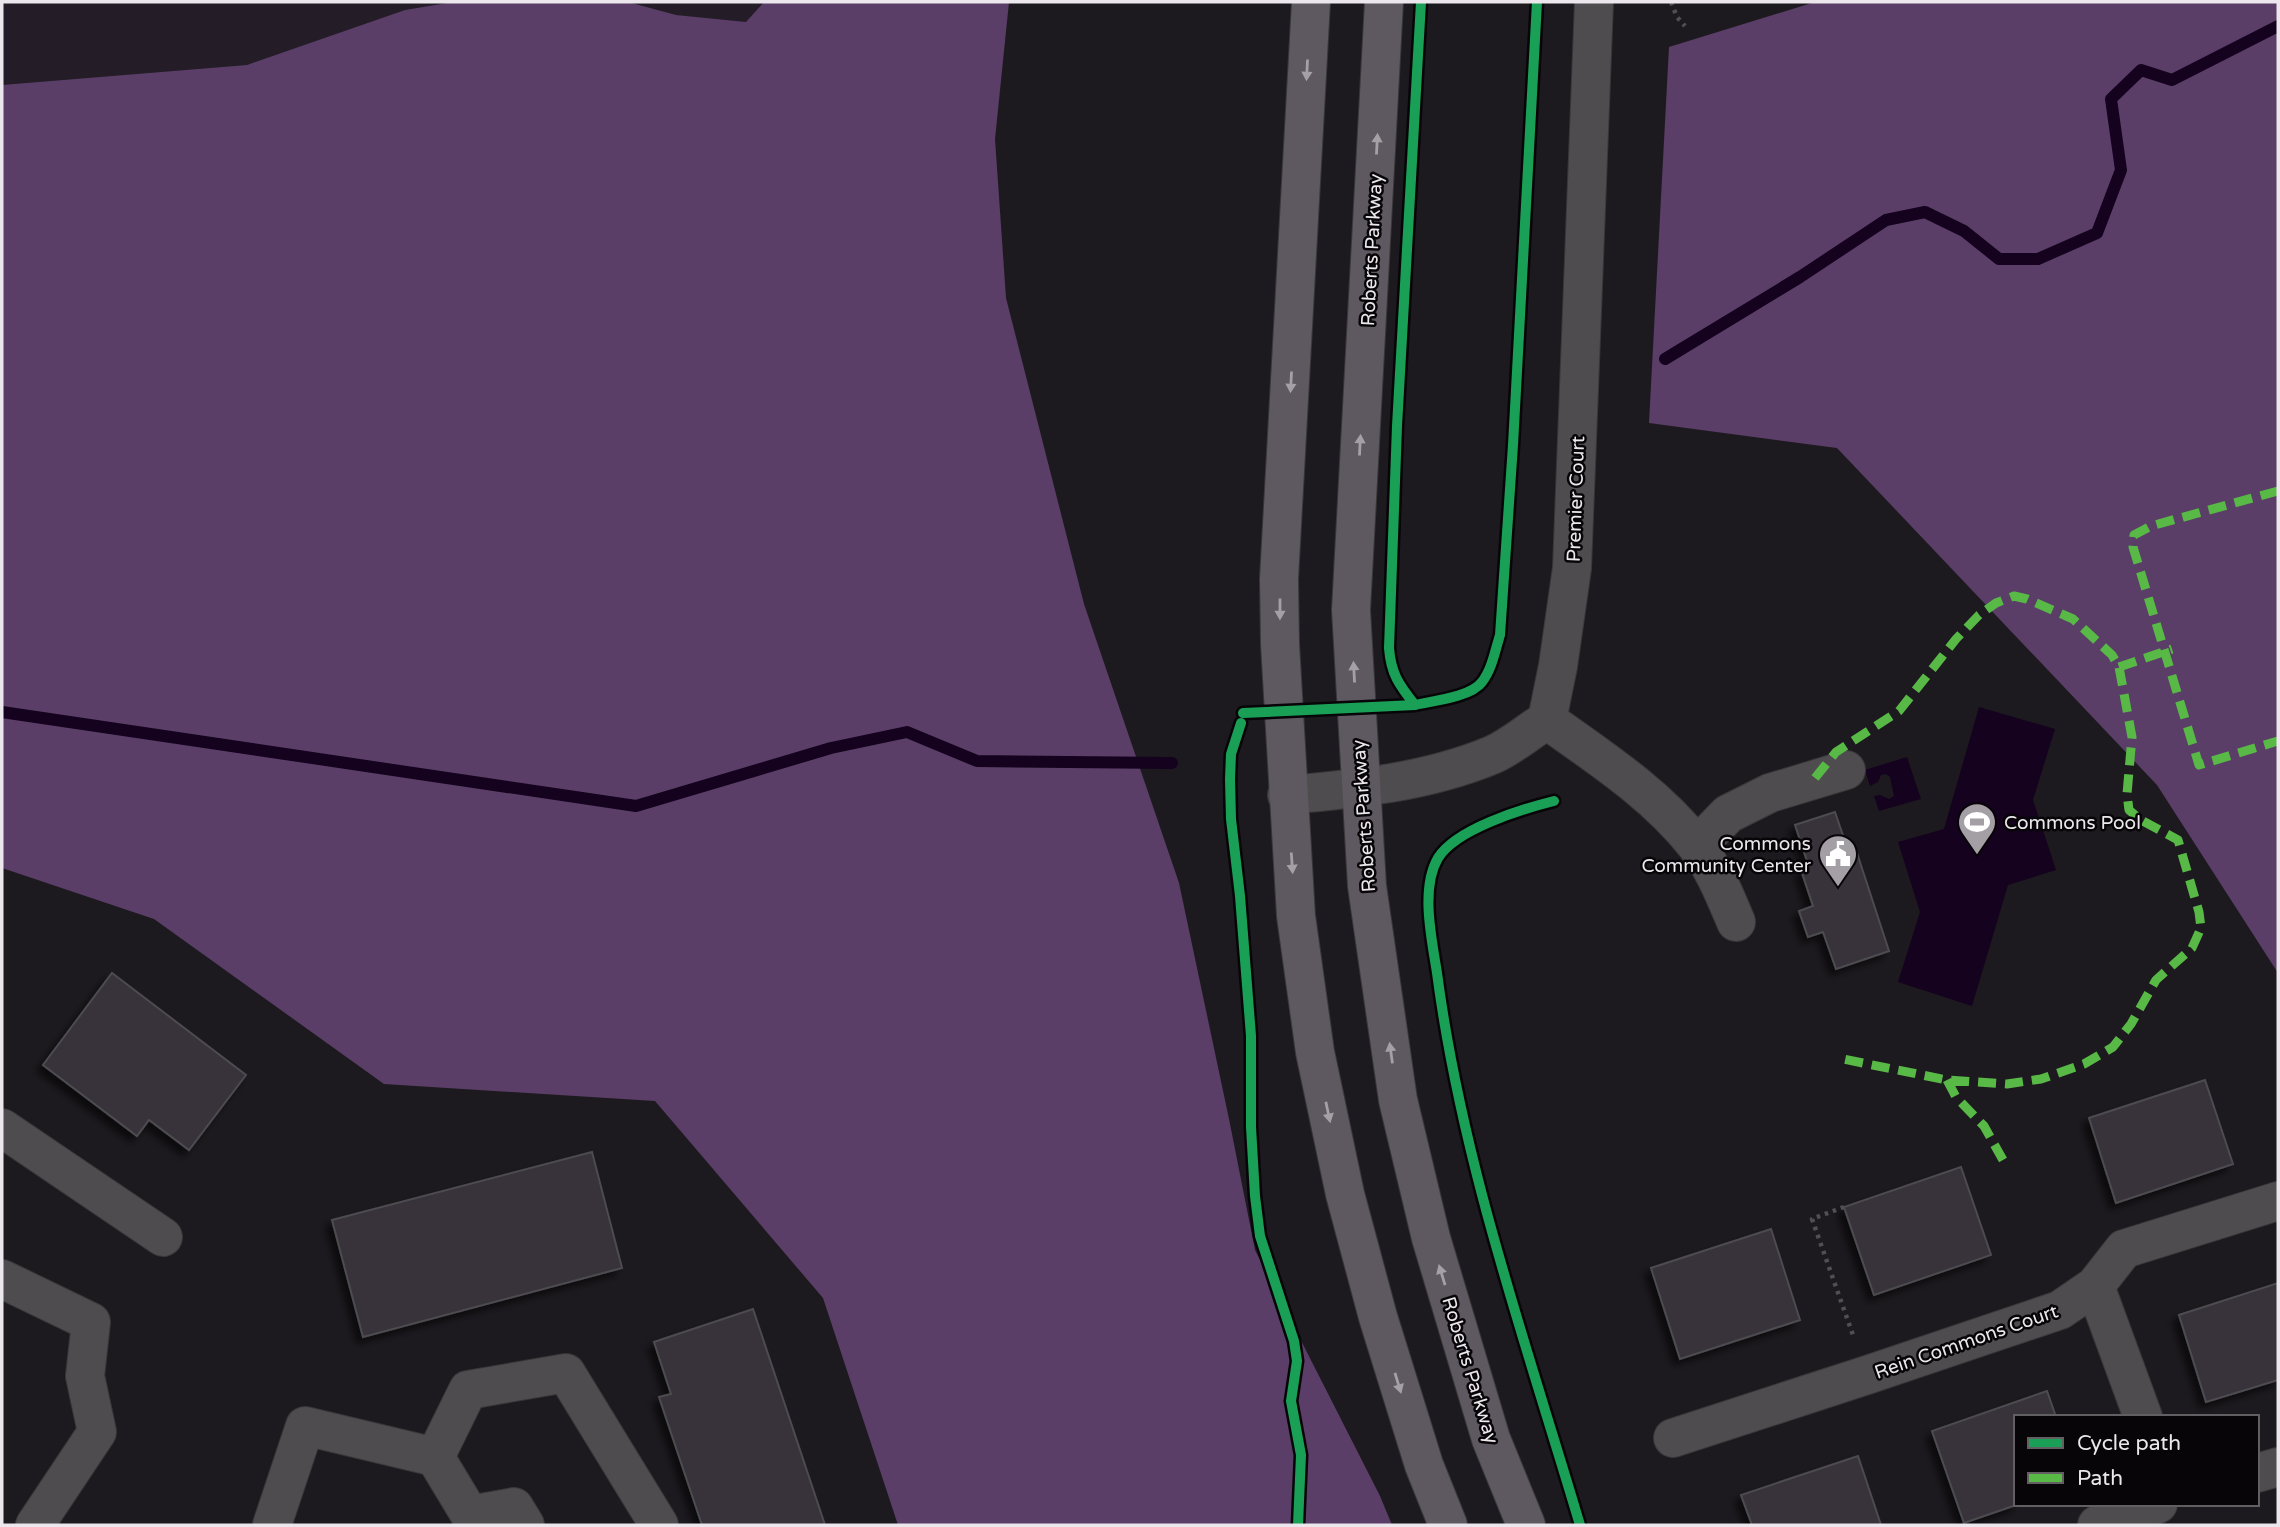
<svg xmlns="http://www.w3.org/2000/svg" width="2280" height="1527" font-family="'Varela Round',sans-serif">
<defs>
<filter id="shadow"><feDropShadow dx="-6" dy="6" stdDeviation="3.5" flood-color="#0009"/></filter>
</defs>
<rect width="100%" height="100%" fill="#1d1a1f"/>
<path fill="#241d28" d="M2 2H453L405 10 247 65 2 85Z
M629 2H764L747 22 676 15Z"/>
<path fill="#5a3e67" d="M453 2H628L676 15 746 22 764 2H1009L995 139 1006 298 1084 604 1179 883 1229 1119 1255 1250 1380 1496 1392 1525H898L823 1298 655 1101 384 1084 154 919 2 868V85L247 65 405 10Z
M1815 2H2278V973L2157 785 1837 448 1649 423 1669 47Z"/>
<path fill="#14021e" d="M1979 707 2055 729 2033 800 2056 870 2008 885 1972 1006 1898 982 1920 912 1898 842 1944 829Z
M1907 757 1921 799 1879 811 1874 796 1880 795 1889 799 1894 796 1890 777 1886 774 1881 775 1878 782 1870 786 1865 770Z"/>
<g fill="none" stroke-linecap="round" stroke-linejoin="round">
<path stroke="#14021e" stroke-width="12" d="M1665 359 1800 277 1886 220 1925 212 1964 231 1999 259H2038L2097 233 2121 170 2111 99 2141 70 2172 80 2278 26
M2 712 636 806 831 748 907 732 977 761 1172 763"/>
</g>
<path fill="#37313b" stroke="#4d4c4f" stroke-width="2" filter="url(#shadow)" d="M1835 812 1850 856 1857 853 1889 951 1836 969 1823 932 1808 937 1799 911 1813 906 1801 870 1809 867 1795 825Z
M112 973 246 1075 189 1150 149 1120 137 1136 43 1065Z
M2205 1080 2233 1164 2116 1203 2089 1118Z
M592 1152 622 1268 363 1337 332 1220Z
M1961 1167 1991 1255 1874 1295 1844 1207Z
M1771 1229 1800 1320 1680 1359 1651 1268Z
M2278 1283V1380L2206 1402 2179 1315Z
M753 1309 825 1525H702L659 1397 671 1394 654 1342Z
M2047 1391 2056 1417H2016V1504H2019L1964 1523 1932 1431Z
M1858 1456 1881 1525H1752L1741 1495Z"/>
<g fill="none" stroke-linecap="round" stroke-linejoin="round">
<defs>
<path id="minor" d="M1547 720C1599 757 1656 794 1696 845 1714 868 1725 896 1736 922
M1287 795C1357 789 1427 782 1492 755 1511 747 1529 731 1547 720L1558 666 1572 568 1594 2
M1697 846 1728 814 1770 793 1846 770
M2 1128 163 1237
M2 1279 91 1322 85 1376 97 1432 35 1525
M2095 1286 2143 1417
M1673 1438 1867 1375 2060 1310 2095 1286 2124 1249 2278 1201
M435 1457 468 1390 566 1373 659 1525
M2257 1473 2278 1467
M272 1525 305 1426 435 1457 470 1515 514 1507 525 1525
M2097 1525 2158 1504"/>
<path id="major" d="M1311 2 1279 579 1280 644 1296 916 1315 1052 1345 1194 1378 1317 1424 1465 1448 1525
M1384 2 1351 610 1367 886 1398 1100 1431 1238 1491 1439 1526 1525"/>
</defs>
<use href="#minor" stroke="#383739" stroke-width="40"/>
<use href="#major" stroke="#383739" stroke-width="40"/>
<path stroke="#504f51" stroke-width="4.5" stroke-dasharray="3.5 5" stroke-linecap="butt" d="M1671 2 1677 17 1685 26
M1844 1207 1812 1219 1854 1338"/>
<use href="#minor" stroke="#4e4c4f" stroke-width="38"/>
<use href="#major" stroke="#5e5860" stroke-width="38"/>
<path stroke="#58b947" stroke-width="9" stroke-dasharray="18 9" stroke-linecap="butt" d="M2278 491 2151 526 2134 535 2133 547 2199 765 2278 741
M2119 667 2172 649
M1815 778 1836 752 1899 711 1956 639 1979 615 1996 603 2014 596 2027 599 2073 619 2112 655 2119 667 2132 737 2127 794 2129 810 2141 820 2178 840 2199 912 2201 928 2192 948 2156 980 2131 1024 2113 1047 2084 1064 2041 1079 2007 1084 1947 1080 1843 1059
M1947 1080 1956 1097 1984 1126 2003 1160"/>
<defs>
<path id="cycleway" d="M1421 2 1397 426 1389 648C1391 674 1399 685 1415 705 1433 701 1471 697 1482 682 1492 669 1495 651 1500 635L1513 445 1537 2
M1243 713 1415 705
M1241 723 1231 754 1230 779 1231 819 1240 896 1251 1036V1127L1255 1196 1260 1236 1294 1341 1297 1361 1291 1401 1301 1455 1298 1525
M1554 801C1522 809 1456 829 1438 858 1420 889 1432 940 1437 973 1462 1163 1526 1343 1580 1525"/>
</defs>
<use href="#cycleway" stroke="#070508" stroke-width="15"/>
<use href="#cycleway" stroke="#1a9f57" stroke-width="10"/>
</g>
<defs><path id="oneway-solid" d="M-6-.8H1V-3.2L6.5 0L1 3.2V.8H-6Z" transform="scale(1.75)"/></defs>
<g fill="#a4a0a6">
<use href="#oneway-solid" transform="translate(1307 70) rotate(93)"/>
<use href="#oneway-solid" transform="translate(1377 144) rotate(-87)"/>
<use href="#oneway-solid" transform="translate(1291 382) rotate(93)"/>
<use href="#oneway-solid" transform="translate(1360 445) rotate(-87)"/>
<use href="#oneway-solid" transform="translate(1280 609) rotate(90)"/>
<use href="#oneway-solid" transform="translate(1354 672) rotate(-93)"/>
<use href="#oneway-solid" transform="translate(1292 863) rotate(86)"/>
<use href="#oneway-solid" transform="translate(1391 1053) rotate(-98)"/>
<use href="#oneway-solid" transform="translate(1328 1112) rotate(78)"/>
<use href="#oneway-solid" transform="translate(1442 1275) rotate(-107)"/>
<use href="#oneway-solid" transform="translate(1398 1383) rotate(73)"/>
</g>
<defs>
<symbol id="stadium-pin" viewBox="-11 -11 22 30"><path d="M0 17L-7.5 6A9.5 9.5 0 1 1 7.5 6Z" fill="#a39fa4" stroke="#070508"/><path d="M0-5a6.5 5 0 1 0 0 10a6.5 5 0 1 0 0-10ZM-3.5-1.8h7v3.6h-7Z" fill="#fff"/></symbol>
<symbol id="civic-pin" viewBox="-11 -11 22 30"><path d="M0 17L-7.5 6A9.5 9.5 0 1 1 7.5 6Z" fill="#a39fa4" stroke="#070508"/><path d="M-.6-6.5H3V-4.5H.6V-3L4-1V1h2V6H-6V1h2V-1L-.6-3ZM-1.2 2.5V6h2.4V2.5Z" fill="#fff"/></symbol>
</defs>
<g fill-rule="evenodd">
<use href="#stadium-pin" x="1955" y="800" width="44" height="60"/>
<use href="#civic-pin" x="1816" y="832" width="44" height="60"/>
</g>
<g text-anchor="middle" stroke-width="5" stroke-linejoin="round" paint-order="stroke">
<g font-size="19" fill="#ebe7ec" stroke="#070508">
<text transform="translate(1371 250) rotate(-87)" y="7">Roberts Parkway</text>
<text transform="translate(1575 499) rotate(-88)" y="7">Premier Court</text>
<text transform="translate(1363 816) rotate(-94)" y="7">Roberts Parkway</text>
<text transform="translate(1966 1341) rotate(-19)" y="7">Rein Commons Court</text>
<text transform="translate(1471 1370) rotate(73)" y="7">Roberts Parkway</text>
</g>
<g font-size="19" fill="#ebe7ec" stroke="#070508" text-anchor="start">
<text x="2004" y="829">Commons Pool</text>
<text x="1811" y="850" text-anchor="end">Commons<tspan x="1811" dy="22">Community Center</tspan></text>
</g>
</g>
<rect width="2280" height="1527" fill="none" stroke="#ebe7ec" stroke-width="7"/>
<rect x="2014" y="1415" width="245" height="91" fill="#070508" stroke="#625f63" stroke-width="2"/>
<rect x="2028" y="1438" width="35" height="10" fill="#1a9f57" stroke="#625f63" stroke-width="2"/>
<text x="2077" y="1450" font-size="21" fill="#ebe7ec">Cycle path</text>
<rect x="2028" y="1473" width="35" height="10" fill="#58b947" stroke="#625f63" stroke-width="2"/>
<text x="2077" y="1485" font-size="21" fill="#ebe7ec">Path</text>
</svg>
